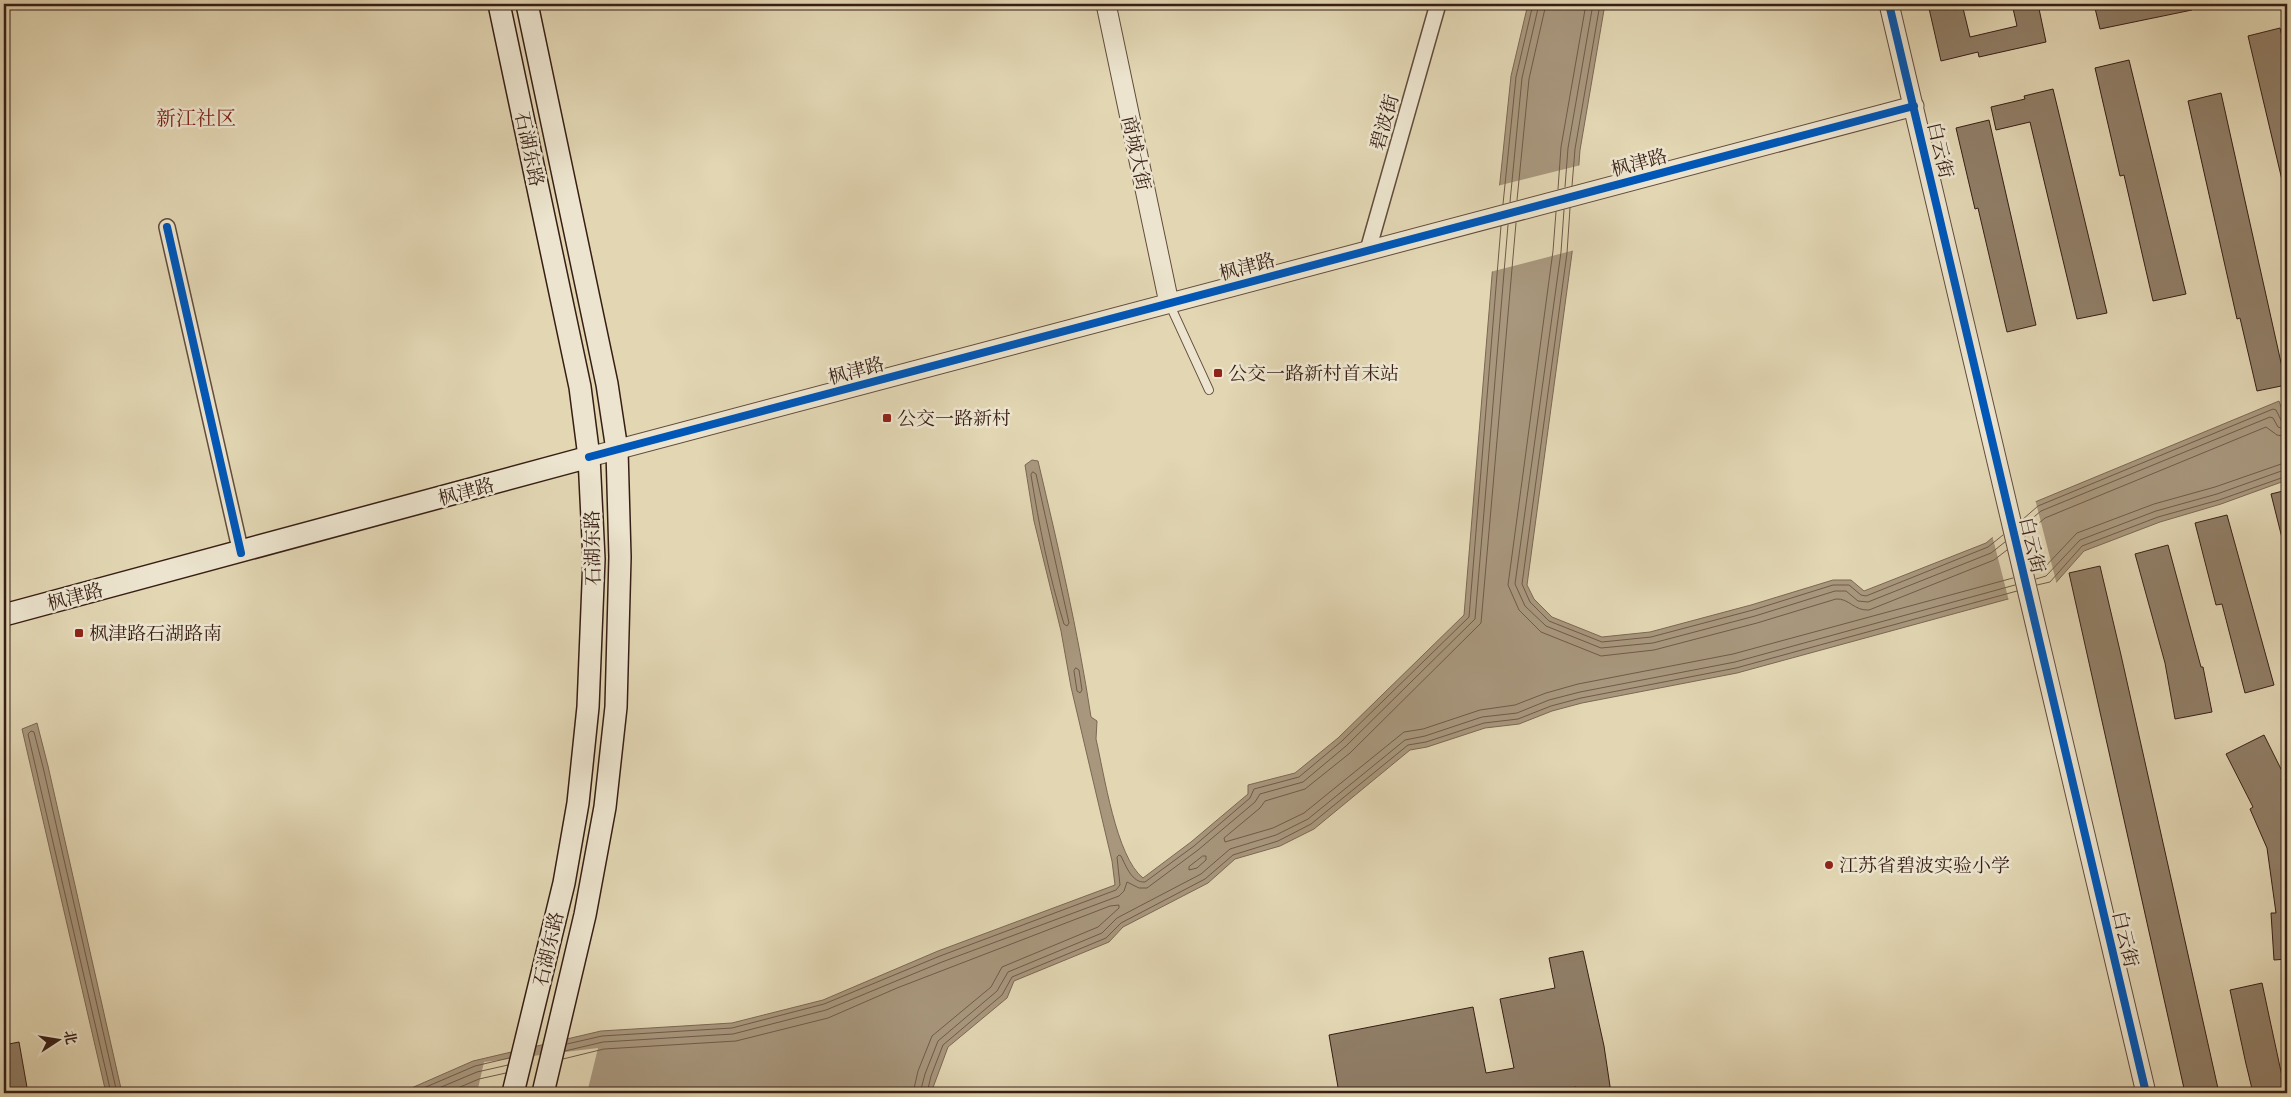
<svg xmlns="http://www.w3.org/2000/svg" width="2291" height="1097" font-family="'Gentium Book Plus','Noto Serif SC',serif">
<rect width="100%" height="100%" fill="#e2d6b3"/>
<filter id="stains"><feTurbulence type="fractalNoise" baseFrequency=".004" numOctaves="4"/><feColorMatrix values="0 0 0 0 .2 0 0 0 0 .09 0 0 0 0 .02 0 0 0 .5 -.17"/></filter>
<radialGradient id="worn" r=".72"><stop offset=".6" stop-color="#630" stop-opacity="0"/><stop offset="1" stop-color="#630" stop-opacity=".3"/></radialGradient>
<path fill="#a8977d" stroke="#7b6753" d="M1528 4H1605L1580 150 1572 253 1527 585 1534 599 1552 617 1602 637 1650 632 1751 605 1833 580H1851L1864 591 1986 543 2035 502 2279 401 2287 424V480L2221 504 2160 522 2084 551 2052 587 1737 673 1582 703 1552 711 1519 724 1485 728 1427 747 1410 750 1314 829 1280 846 1235 859 1208 883 1123 927 1109 942 1014 981 1007 998 948 1047 931 1093H400L473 1061 601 1031 732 1023 823 1000 938 951 1115 885 1112 861 1071 687 1061 631 1034 521 1025 465 1032 460 1038 461C1058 546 1078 631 1091 717L1097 721 1096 739C1104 773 1116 857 1143 878L1191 842 1248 794V785L1295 773 1338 738 1464 615 1499 191 1511 76Z
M37 723 48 766 122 1093H106L22 729Z"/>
<path fill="#e2d6b3" d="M1581 165 1575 250 1490 272 1497 186Z
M2035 499 2057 585 2053 589 2009 601 1992 535Z
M598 1048 587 1093H477L484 1062Z"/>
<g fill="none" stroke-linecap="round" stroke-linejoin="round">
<path stroke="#705a49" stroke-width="1" d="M1572 186 1575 149 1600 4
M1565 187 1568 148 1593 4
M1558 189 1561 147 1586 4
M1517 200 1529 79 1546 4
M1510 202 1522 78 1539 4
M1503 204 1516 77 1533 4
M1570 208 1567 253 1522 584 1530 602 1549 621 1602 642 1651 637 1753 610 1833 585H1849L1861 595 1866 596 1988 547 2003 535
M1564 210 1561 252 1515 584 1525 606 1546 626 1601 648 1653 643 1755 616 1835 591H1846L1858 601 1868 602 1991 553 2005 542
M1556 212 1553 251 1508 585 1519 610 1541 632 1601 656 1654 650 1757 623 1836 599C1849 598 1854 611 1869 610L1994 560 2007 550
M1516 223 1481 623 1350 753 1305 789 1265 801 1260 808 1224 838 1225 842 1273 828 1304 813 1404 732 1423 729 1480 710 1515 705 1546 693 1578 684 1733 654 2013 578
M1033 472 1036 474 1069 623 1067 626 1064 624C1049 576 1039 525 1031 475Z
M2022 520 2038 506 2273 409 2276 410 2282 422 2287 424
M2023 526 2041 511 2270 417 2273 418 2278 427 2287 430
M2025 535 2045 518 2266 427 2277 435 2287 437
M2034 572 2042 570 2077 533 2154 504 2215 487 2287 462
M2036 579 2046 576 2080 540 2156 511 2217 494 2287 469
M2037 585 2050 582 2082 546 2158 517 2219 500 2287 476
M1076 668 1079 670 1082 690 1080 693 1077 691 1074 671Z
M1203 856H1206V860L1197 868 1189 870V867Z
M567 1044 602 1036 732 1028 824 1004 940 956 1116 890 1120 885 1117 857 1119 855 1121 856C1126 866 1132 883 1145 882L1194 846 1250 798 1254 789 1299 777 1342 741 1469 617 1501 226
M565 1051 603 1042 733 1034 826 1010 942 962 1119 896 1124 891 1127 882 1139 888H1147L1198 850 1255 802 1260 794 1303 782 1346 746 1475 619 1508 225
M563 1059 604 1049 736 1041 828 1018 897 988 1110 906 1119 905V908L1098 927 1002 967 991 987 932 1036 918 1071 913 1093
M111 1093 28 734 31 731 34 732 43 767 117 1093
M412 1093 475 1066 509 1058
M427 1093 477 1072 508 1065
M446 1093 479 1079 506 1073
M920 1093 925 1074 938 1041 997 991 1008 972 1102 933 1117 918 1201 874 1230 849 1276 835 1308 819 1405 740 1425 736 1482 717 1517 713 1549 700 1580 692 1735 662 2015 585
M927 1093 931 1076 943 1045 1002 995 1012 977 1106 938 1121 923 1205 879 1233 855 1278 841 1311 824 1408 745 1426 742 1484 723 1518 719 1551 706 1581 698 1736 668 2017 591"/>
</g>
<path fill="#907e67" stroke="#371e15" d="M1928 4H1962L1970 37 2017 26 2012 4H2038L2046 42 1979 57 1978 52 1941 61Z
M2094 4H2191L2192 10 2100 29Z
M2280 28 2287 58V179L2282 180 2248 36Z
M2129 60 2186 294 2153 301 2124 175 2120 176 2095 68Z
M2053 89 2107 313 2077 319 2030 122 1996 130 1991 107 2025 99 2024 96Z
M2221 93 2286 385 2257 391 2240 318 2237 319 2188 101Z
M1989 120 2036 325 2007 332 1978 208 1975 209 1956 128Z
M2287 490V537L2282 538 2271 494Z
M2227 515 2274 685 2245 693 2222 604 2216 605 2195 523Z
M2168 545 2201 667H2203L2212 712 2175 719 2165 663 2135 554Z
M2100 566 2121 655 2219 1093H2185L2069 573Z
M2264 735 2285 777 2281 779 2287 793V959L2274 960 2271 913H2276L2267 848 2250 809 2253 807 2226 754Z
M1583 951 1604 1046 1611 1093H1577L1576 1087 1544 1093H1339L1329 1035 1473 1007 1486 1073 1514 1068 1500 999 1555 988 1549 958Z
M2262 983 2280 1067 2286 1093H2253L2246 1064 2230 990Z
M19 1042 28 1093H4V1045Z"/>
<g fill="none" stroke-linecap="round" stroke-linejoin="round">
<defs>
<path id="service" d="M1169 303 1209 390"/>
<path id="minor" d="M167 227 241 553
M1368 250 1438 4"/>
<path id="tertiary" d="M1106 4 1169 303
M1889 4 2146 1093
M589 457 1914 106"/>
<path id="secondary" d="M499 4 580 387 589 457 594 559 588 707 578 803 564 883 513 1093
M527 4 607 384 617 450 620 557 616 707 605 807 585 915 543 1093
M4 615 589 457"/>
</defs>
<use href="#service" stroke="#624c3c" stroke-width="10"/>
<use href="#minor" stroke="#624c3c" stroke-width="18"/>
<use href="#tertiary" stroke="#624c3c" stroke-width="21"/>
<use href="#secondary" stroke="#371e15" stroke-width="24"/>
<use href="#service" stroke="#ece4ce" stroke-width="8"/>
<use href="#minor" stroke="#ece4ce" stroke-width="15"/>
<use href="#tertiary" stroke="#ece4ce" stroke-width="19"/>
<use href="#secondary" stroke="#ece4ce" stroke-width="21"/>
<defs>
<path id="cycleway" d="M1889 4 2146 1093
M167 227 241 553
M589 457 1914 106"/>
</defs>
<use href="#cycleway" stroke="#ece4ce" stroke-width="11"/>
<use href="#cycleway" stroke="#0057b8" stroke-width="8"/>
</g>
<g fill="#8f2418" stroke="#ece4ce" stroke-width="2">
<rect x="1213" y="368" width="10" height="10" rx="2.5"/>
<rect x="882" y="413" width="10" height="10" rx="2.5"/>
<rect x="74" y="628" width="10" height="10" rx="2.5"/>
<circle cx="1829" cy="865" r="5"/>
</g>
<g text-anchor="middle" stroke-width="5" stroke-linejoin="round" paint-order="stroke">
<g font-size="19" fill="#371e15" stroke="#ece4ce">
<text transform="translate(1384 122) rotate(-74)" y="7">碧波街</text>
<text transform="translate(530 149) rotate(78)" y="7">石湖东路</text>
<text transform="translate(1941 150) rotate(77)" y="7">白云街</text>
<text transform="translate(1137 153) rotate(78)" y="7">商城大街</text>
<text transform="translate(1639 162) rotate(-15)" y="7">枫津路</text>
<text transform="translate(1247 266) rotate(-15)" y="7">枫津路</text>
<text transform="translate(856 370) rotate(-15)" y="7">枫津路</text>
<text transform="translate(466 491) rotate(-15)" y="7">枫津路</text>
<text transform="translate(2033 545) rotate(77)" y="7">白云街</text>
<text transform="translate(592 548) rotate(-91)" y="7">石湖东路</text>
<text transform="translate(75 596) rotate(-15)" y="7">枫津路</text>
<text transform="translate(2126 939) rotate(77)" y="7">白云街</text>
<text transform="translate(548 949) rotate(-77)" y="7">石湖东路</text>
</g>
<g font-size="19" fill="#371e15" stroke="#ece4ce" text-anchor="start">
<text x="1228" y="380">公交一路新村首末站</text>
<text x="897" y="425">公交一路新村</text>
<text x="89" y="640">枫津路石湖路南</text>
<text x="1839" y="872">江苏省碧波实验小学</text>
</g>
<g font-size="20" fill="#7a1f14" stroke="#ece4ce">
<text x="196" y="125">新江社区</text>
</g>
</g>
<rect width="2291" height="1097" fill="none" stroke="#e2d6b3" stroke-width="20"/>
<rect x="5" y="5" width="2281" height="1087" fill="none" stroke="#371e15" stroke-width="2.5"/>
<rect x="10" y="10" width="2271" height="1077" fill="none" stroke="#371e15"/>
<g transform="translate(58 1040) rotate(78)" stroke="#ece4ce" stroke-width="4" paint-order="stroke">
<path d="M0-4L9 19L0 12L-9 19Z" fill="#371e15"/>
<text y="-8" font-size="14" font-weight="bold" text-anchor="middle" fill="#371e15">北</text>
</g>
<rect width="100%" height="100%" filter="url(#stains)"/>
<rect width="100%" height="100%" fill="url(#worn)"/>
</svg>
